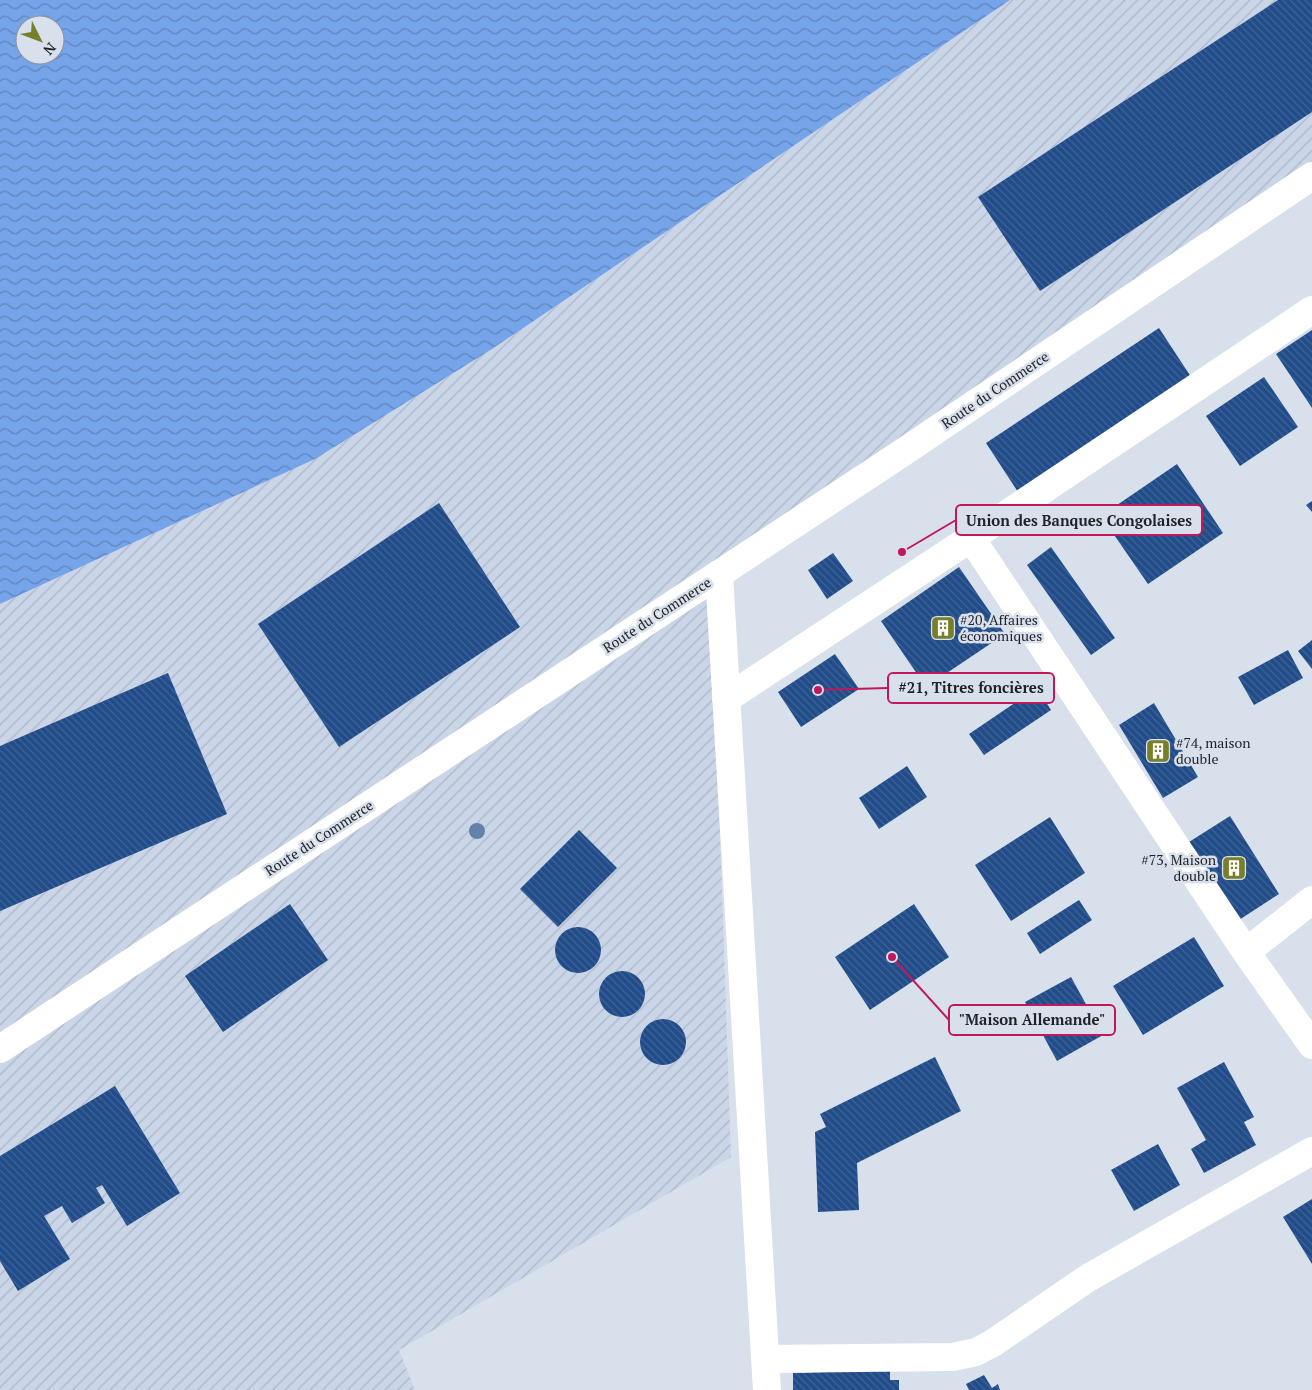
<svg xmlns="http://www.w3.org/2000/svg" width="1312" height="1390" font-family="'PT Serif',serif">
<defs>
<pattern id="industrial-furrows" width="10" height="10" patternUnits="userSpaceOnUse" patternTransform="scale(1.25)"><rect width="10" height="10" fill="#cad5e8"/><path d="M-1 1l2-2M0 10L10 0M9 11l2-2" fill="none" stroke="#adb7c7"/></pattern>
<pattern id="water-waves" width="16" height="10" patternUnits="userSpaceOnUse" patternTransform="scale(1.25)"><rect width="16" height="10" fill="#75a4e9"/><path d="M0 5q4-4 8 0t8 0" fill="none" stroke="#5f85bd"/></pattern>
<pattern id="building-back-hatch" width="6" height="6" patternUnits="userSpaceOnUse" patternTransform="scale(1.25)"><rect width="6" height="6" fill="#214c8a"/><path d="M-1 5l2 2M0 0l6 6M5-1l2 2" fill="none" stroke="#406394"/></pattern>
</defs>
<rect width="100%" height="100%" fill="#d8e0ec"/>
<path fill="url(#industrial-furrows)" d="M1010 0H1312V164L711 565 731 1157 399 1350 415 1390H0V604L315 459 492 349Z"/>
<path fill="url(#water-waves)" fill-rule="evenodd" d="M0 0H1010L492 349 315 459 0 604ZM25 25H55V55H25Z"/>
<path fill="url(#building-back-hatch)" d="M1278 0H1312V112L1040 291 978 197Z
M1159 328 1193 380 1020 495 986 443Z
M1312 330V408L1276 354Z
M1264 377 1298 427 1240 466 1206 416Z
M1177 464 1223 533 1148 584 1101 516Z
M1312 501V512L1306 505Z
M439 503 520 627 339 747 258 624Z
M1051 547 1115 638 1091 655 1027 565Z
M833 553 853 581 827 599 808 570Z
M959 567 1005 634 926 687 881 621Z
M1312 640V669L1298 651Z
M1288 650 1303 678 1254 705 1238 677Z
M835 654 859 689 801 727 778 692Z
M168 673 227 814 0 911V746Z
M1037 688 1051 710 984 755 969 734Z
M1154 703 1198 777 1163 798 1119 725Z
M907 766 927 797 879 829 859 798Z
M1230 816 1279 894 1239 920 1189 842Z
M1050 817 1085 873 1011 921 975 865Z
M579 830 617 868 558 927 520 889Z
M1079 900 1092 920 1040 954 1027 933Z
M290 904 328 960 223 1032 185 976Z
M914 904 949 957 870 1010 835 957Z
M555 950a23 23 0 1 1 46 0a23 23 0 1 1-46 0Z
M1194 937 1224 986 1143 1035 1113 986Z
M599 994a23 23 0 1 1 46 0a23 23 0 1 1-46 0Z
M1071 977 1103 1035 1057 1061 1025 1002Z
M640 1042a23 23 0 1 1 46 0a23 23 0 1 1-46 0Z
M935 1057 961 1111 857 1163 859 1210 818 1212 815 1132 826 1127 820 1114Z
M1224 1062 1254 1117 1244 1122 1256 1145 1204 1173 1191 1149 1206 1140 1177 1088Z
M115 1086 180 1193 127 1226 102 1185 96 1188 105 1203 72 1223 62 1206 44 1216 70 1259 18 1291 0 1261V1156Z
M1158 1144 1180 1185 1134 1211 1111 1170Z
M1312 1199V1264L1283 1217Z
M890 1370V1380H899V1390H793V1373Z
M984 1375 992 1388 998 1384 1000 1390H969L966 1384Z"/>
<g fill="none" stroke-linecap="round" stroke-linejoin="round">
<path stroke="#fff" stroke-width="28" d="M971 538 1246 952 1312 900
M719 574 767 1390
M726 699 971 538 1312 310
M1246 952 1312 1045
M765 1359 953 1357 976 1352 993 1343 1088 1278 1312 1151"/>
<path stroke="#fff" stroke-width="28" d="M0 1049 899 455 1312 176"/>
</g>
<circle fill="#6481a8" cx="477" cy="831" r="8"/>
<defs>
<symbol id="building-square" viewBox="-11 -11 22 22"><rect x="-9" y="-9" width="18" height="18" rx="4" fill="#787f2a" stroke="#d8e0ec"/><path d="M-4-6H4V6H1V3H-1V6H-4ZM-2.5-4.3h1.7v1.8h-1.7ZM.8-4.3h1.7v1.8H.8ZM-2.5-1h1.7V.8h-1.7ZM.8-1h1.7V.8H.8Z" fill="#fff"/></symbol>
</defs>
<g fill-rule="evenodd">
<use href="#building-square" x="929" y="614" width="28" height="28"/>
<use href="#building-square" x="1144" y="737" width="28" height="28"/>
<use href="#building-square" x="1220" y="854" width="28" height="28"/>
</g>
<g text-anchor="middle" stroke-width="5" stroke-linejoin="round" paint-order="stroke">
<g font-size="14" fill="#1f2227" stroke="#d8e0ec">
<text transform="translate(995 390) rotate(-34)" y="5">Route du Commerce</text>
<text transform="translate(657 615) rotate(-33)" y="5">Route du Commerce</text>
<text transform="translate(319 838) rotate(-33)" y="5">Route du Commerce</text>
</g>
<g font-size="14" fill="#1f2227" stroke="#d8e0ec" text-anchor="start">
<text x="960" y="625">#20, Affaires<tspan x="960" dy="16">économiques</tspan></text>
<text x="1176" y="748">#74, maison<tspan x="1176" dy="16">double</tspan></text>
<text x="1216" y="865" text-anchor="end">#73, Maison<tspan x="1216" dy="16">double</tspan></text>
</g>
</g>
<path fill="none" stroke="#c2185b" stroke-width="2" d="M902 552L956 520M818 690L888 688M892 957L949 1020"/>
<g fill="#c2185b" stroke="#d8e0ec" stroke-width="2">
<circle cx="902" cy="552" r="5"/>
<circle cx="818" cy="690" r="5"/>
<circle cx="892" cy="957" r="5"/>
</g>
<g fill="#d8e0ec" stroke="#c2185b" stroke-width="2">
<rect x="956" y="505" width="246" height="30" rx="5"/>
<rect x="888" y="673" width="166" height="30" rx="5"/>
<rect x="949" y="1005" width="166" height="30" rx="5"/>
</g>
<g font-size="15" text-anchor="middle" font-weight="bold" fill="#1f2227">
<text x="1079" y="526">Union des Banques Congolaises</text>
<text x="971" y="693">#21, Titres foncières</text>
<text x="1032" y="1025">"Maison Allemande"</text>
</g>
<g transform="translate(40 40) rotate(132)"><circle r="24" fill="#d8e0ec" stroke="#8e949d"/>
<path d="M0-4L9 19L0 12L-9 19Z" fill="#787f2a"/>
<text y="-8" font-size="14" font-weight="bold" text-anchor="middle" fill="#1f2227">N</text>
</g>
</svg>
